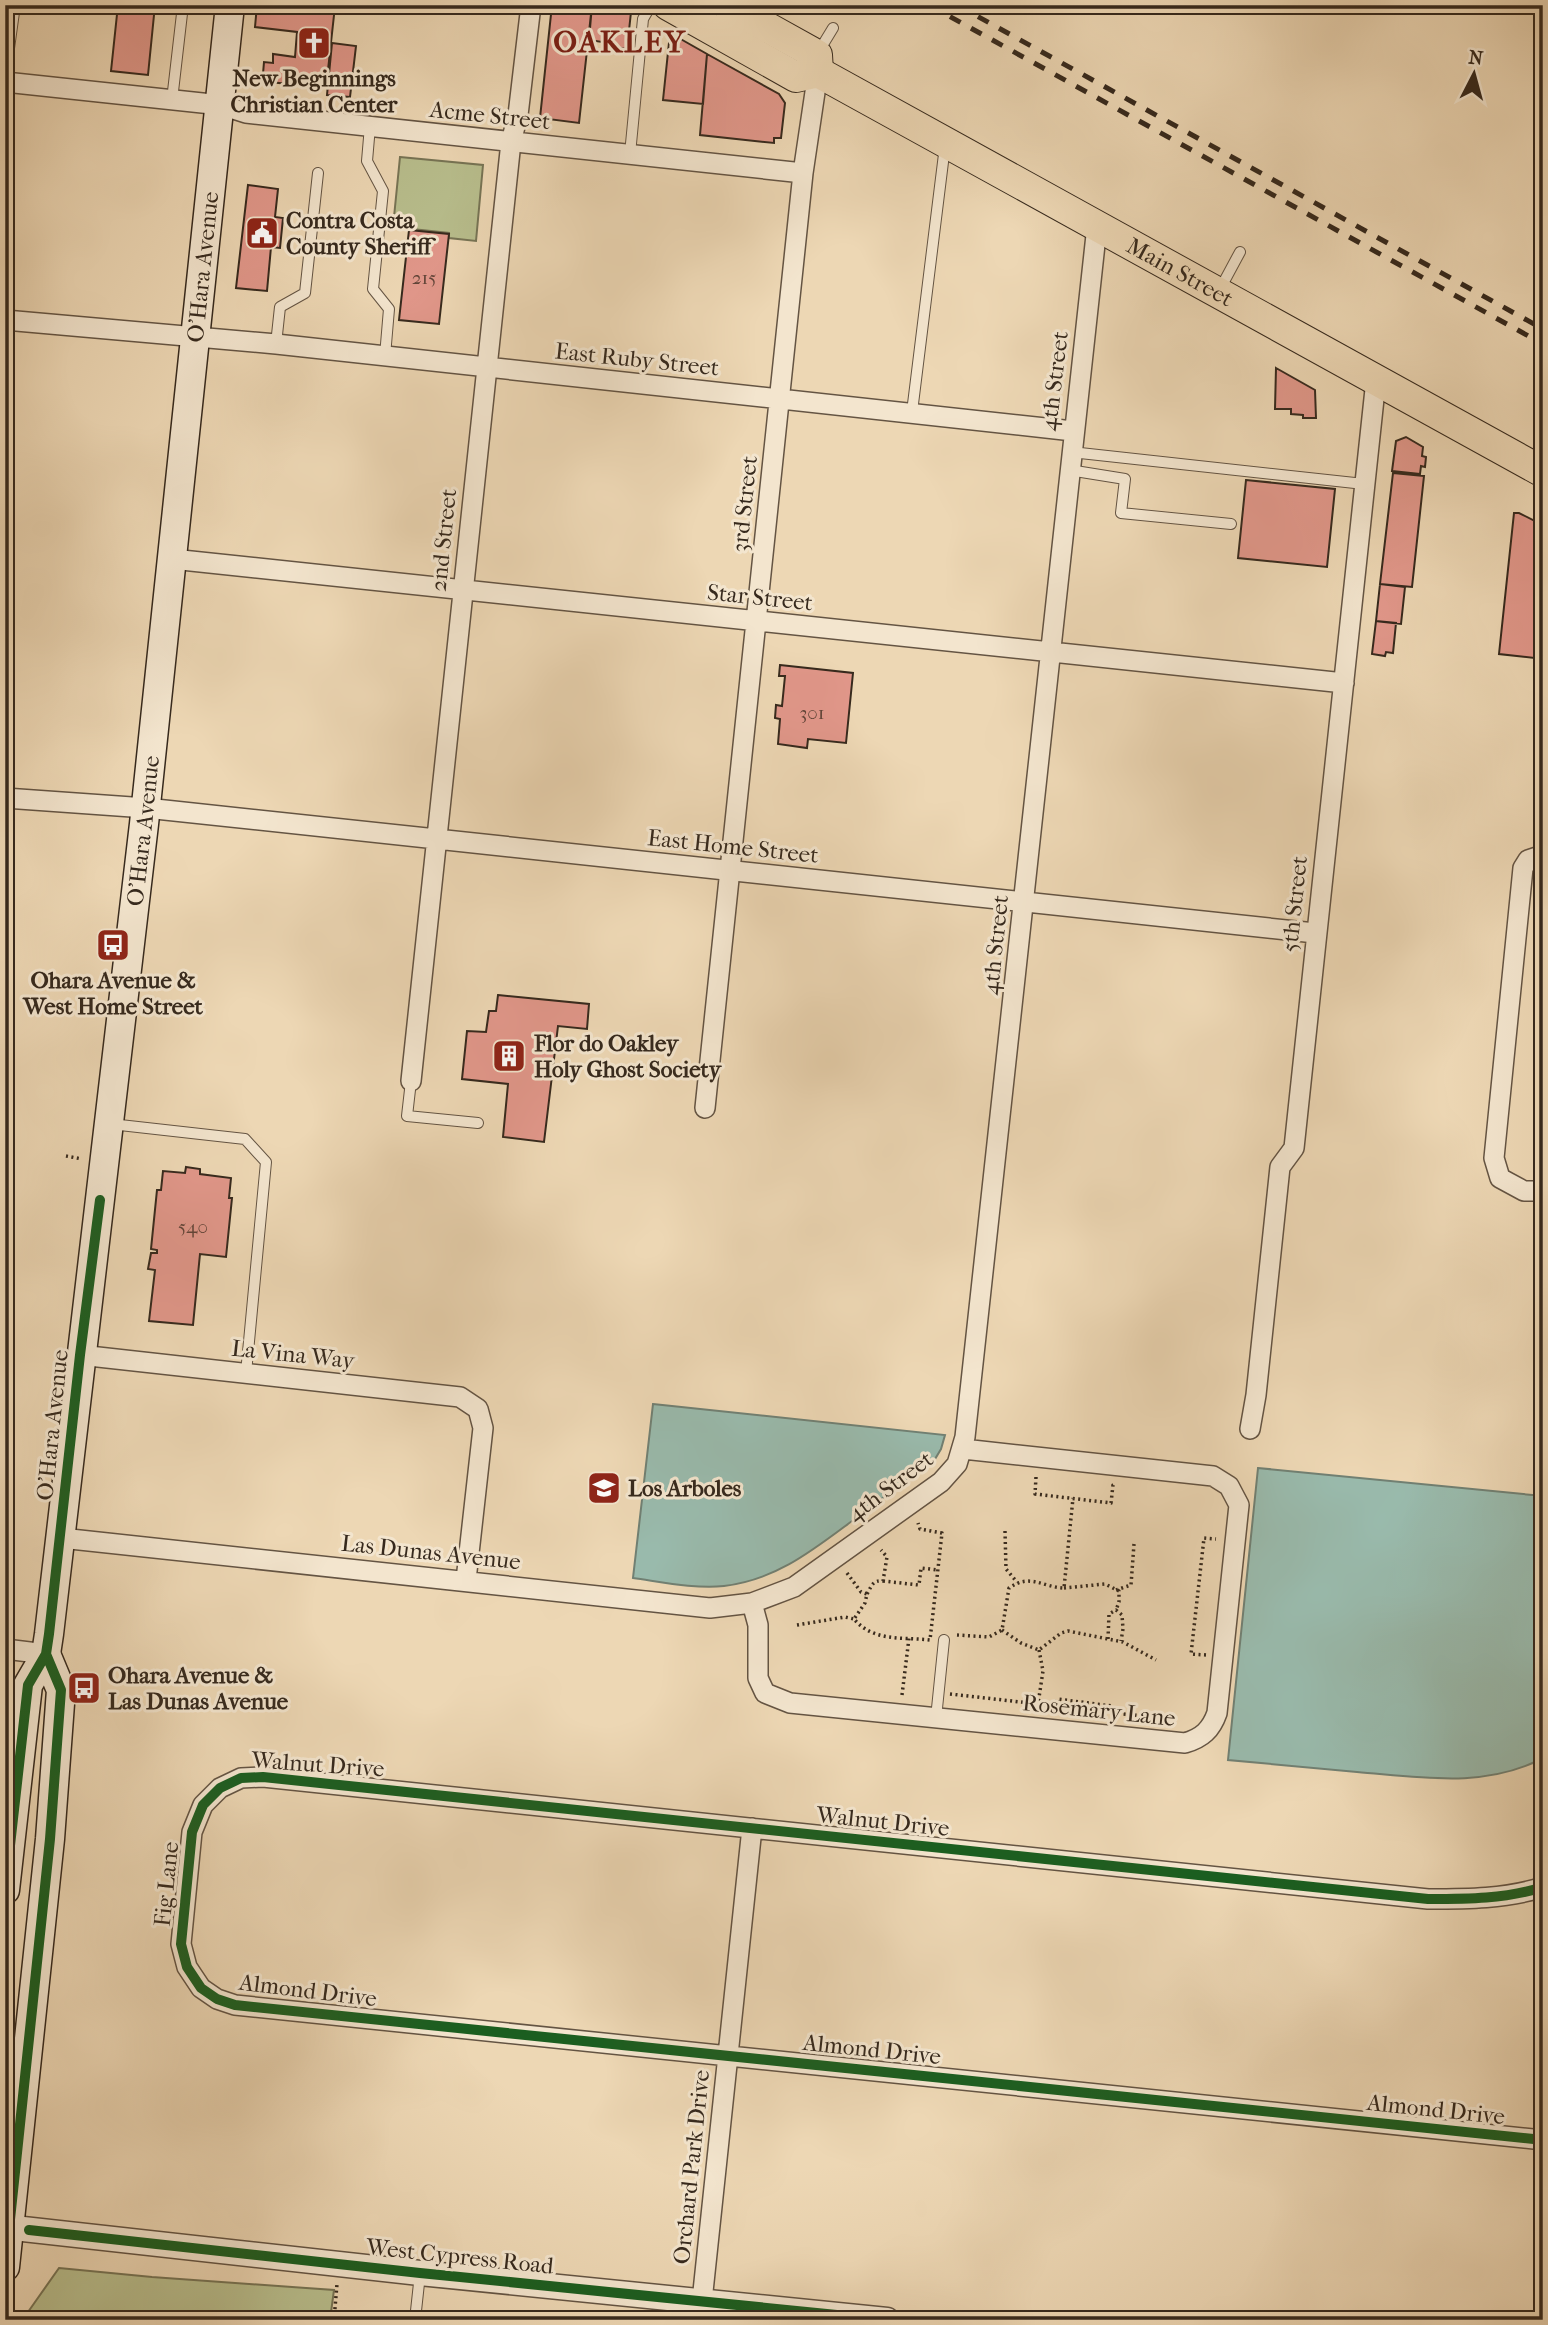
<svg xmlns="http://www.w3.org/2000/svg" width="1548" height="2325" font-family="'IM FELL French Canon',serif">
<rect width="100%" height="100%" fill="#edd7b4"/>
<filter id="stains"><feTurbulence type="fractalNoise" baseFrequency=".00286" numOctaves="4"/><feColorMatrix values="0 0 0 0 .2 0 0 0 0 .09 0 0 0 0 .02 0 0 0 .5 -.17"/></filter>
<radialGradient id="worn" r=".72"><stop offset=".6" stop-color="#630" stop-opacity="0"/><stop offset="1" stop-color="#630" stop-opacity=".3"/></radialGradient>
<path fill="#b8be8d" stroke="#777455" stroke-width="2" d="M400 157 483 165 476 241 449 238V233L393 227Z
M59 2268 152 2277 334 2290 330 2320H28V2312Z"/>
<path fill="#99baac" stroke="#718073" stroke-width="2" d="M653 1404 945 1435 941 1449 935 1459C907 1480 880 1500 852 1521 813 1550 776 1580 724 1586 695 1589 662 1582 633 1578Z
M1258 1468 1543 1496V1758C1485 1789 1419 1777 1357 1772 1314 1768 1271 1764 1228 1760Z"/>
<path fill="#e1978a" stroke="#36291d" stroke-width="2" d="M118 5H155L148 75 111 71Z
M257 5 335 6 326 88 270 82 271 75 263 74 264 62 273 63V54L295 57 297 32 255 27Z
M469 5H499L498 13 469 10Z
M552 5H592L579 123 540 118Z
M592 5H620L631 12 627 49 609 47V43L589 40Z
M670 33 707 54 703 104 663 100Z
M332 43 356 46 350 97 327 95Z
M707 54 779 94 785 103 781 138H774V143L700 135Z
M248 185 278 189 275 217 283 218 280 248 271 247 267 291 236 288Z
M409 230 449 234 439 324 399 320Z
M1276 368 1315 390 1316 418H1303V415L1291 414V409H1275Z
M1406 437 1423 447 1422 456 1426 457 1425 467 1421 466 1420 474 1392 471 1396 441Z
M1393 473 1424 476 1412 587 1380 584Z
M1246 480 1335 489 1327 567 1238 558Z
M1514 513H1519L1543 525 1541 591 1543 592V659L1499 654Z
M1380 584 1405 587 1401 624 1376 621Z
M1376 621 1396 623 1393 653 1386 652 1385 656 1372 654Z
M780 665 853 673 846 743 808 739 807 748 778 744 780 719 775 718 776 705 782 706 785 676H779Z
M498 995 589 1004 587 1029 558 1026 544 1142 503 1137 508 1084 462 1079 467 1031 486 1032 489 1011H496Z
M186 1167 200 1169V1174L231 1178 229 1198H232L226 1257 200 1254 193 1325 149 1321 155 1270 148 1269 151 1253H157V1250L151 1249 157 1190H161L163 1171 185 1173Z"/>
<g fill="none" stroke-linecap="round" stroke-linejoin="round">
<defs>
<path id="service" d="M819 51 833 28
M5 77 15 5
M172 100 183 5
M370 126 367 161 383 191 373 289 389 309 385 356
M630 154 643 19 651 5
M1219 291 1240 252
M276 344 280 307 305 293 318 173
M912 412 945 146
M1071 452 1364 484
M1069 470 1125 479 1121 513 1231 524
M411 1081 407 1116 478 1123
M111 1124 245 1139 266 1162 246 1373
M936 1718 944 1640
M415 2320 420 2274"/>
<path id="minor" d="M5 82 221 105 246 113 803 173
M5 320 276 344 1073 431
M172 559 1344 683
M5 798 146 808 1315 933
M1543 855 1528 860 1523 868 1494 1158 1500 1178 1524 1191H1543
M411 1081 511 142 518 115 531 5
M705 1108 803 173 818 72
M80 1355 460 1397 478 1409 483 1428 466 1580
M1250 1429 1256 1395 1280 1167 1294 1148 1376 380
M61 1538 710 1608 752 1603 794 1587 941 1482 957 1464 965 1437C1010 1033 1051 629 1097 226
M752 1603 758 1625V1678L765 1693 790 1703 1185 1743C1202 1738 1211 1730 1217 1713L1239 1505 1229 1486 1213 1476 963 1449
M5 1649 46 1654
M1543 1887C1506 1899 1467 1899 1428 1899L263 1777 241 1778 220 1788 203 1805 192 1832 181 1944 187 1967 201 1988 217 1999 235 2005 1543 2140
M702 2301 752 1828"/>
<path id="tertiary" d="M5 2227 420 2273 887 2320"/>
<g id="secondary">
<path id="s1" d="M5 1890 28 1685 46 1654 49 1634 144 824 230 5"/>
<path d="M5 2267 50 1839 61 1690 46 1654"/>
</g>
<g id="primary">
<path id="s2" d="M668 5 796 77 818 72 1543 472"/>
<path d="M727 5 817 55 818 72"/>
</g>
</defs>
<use href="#service" stroke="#645443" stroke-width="12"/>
<use href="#minor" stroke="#645443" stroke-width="22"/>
<use href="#tertiary" stroke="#645443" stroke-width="27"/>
<use href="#secondary" stroke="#36291d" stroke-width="31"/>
<use href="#primary" stroke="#36291d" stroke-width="32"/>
<path stroke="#36291d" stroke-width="3.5" stroke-dasharray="2 3.5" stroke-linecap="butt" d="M66 1156 82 1159
M1036 1477 1035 1494 1111 1503 1113 1485 1115 1484
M1005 1531 1006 1569 1017 1582
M847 1573 861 1592 867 1594 865 1603 854 1619C873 1642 903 1637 930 1640L942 1533 920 1529 918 1523
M883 1581 919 1585 921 1568 938 1570
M1064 1588 1105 1584 1119 1591V1602L1116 1610
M1116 1590 1131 1585 1134 1544
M867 1594C872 1585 873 1580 883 1581L887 1557 881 1550
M797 1625 845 1617 854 1619
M1002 1630 1021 1643 1039 1650 1061 1633 1068 1631 1123 1642 1156 1660
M957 1635 989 1637 1002 1630 1009 1588C1030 1573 1042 1587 1064 1588L1073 1498
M1108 1639 1109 1614 1116 1610 1122 1615 1123 1629 1121 1641
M1039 1650 1043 1671 1038 1704 1056 1706 1057 1699 1112 1706V1713L1166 1718
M1206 1655 1191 1654 1204 1538 1216 1539
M950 1694 1038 1704
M902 1695 909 1638
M334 2320 337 2284"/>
<use href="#service" stroke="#f3e5ce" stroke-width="10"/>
<use href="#minor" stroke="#f3e5ce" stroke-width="19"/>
<use href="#tertiary" stroke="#f3e5ce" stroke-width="24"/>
<use href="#secondary" stroke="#f3e5ce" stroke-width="28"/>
<use href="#primary" stroke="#edd7b4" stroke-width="30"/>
<path stroke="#36291d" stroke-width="5" stroke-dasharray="12 12" stroke-linecap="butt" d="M929 5 1543 344
M957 5 1543 329"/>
<defs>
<path id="cycleway" d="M1543 1887C1506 1899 1467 1899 1428 1899L263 1777 241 1778 220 1788 203 1805 192 1832 181 1944 187 1967 201 1988 217 1999 235 2005 1543 2140
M5 1890 28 1685 46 1654 49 1634 80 1355 100 1200
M29 2230 420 2273 887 2320
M5 2267 50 1839 61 1690 46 1654"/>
</defs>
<use href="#cycleway" stroke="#f3e5ce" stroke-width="15"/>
<use href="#cycleway" stroke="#1b5e20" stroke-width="10"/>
</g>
<defs>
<symbol id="church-square" viewBox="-11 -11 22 22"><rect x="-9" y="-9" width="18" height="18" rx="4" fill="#8f2418" stroke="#f3e5ce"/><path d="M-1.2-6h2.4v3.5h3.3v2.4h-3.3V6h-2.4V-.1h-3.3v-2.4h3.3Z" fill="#fff"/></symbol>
<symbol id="civic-square" viewBox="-11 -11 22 22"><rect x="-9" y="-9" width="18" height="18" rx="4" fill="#8f2418" stroke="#f3e5ce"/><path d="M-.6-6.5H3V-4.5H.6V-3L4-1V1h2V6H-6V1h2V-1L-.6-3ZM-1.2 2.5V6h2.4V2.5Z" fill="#fff"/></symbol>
<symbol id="bus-square" viewBox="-11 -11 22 22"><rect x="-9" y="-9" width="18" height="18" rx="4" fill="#8f2418" stroke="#f3e5ce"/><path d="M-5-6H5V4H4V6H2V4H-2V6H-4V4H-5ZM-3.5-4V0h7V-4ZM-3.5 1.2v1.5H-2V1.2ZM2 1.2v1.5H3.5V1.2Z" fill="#fff"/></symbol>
<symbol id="building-square" viewBox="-11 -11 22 22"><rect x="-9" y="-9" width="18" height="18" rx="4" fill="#8f2418" stroke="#f3e5ce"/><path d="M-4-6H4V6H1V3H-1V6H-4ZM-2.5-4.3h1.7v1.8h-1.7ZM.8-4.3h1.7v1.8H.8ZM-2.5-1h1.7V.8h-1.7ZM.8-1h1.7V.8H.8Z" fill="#fff"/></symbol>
<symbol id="school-square" viewBox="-11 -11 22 22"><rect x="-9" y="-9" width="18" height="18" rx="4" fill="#8f2418" stroke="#f3e5ce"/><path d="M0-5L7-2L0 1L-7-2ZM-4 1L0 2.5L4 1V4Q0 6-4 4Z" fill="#fff"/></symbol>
</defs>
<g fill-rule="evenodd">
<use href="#church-square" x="295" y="24" width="38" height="38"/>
<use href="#civic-square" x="243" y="214" width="38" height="38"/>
<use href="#bus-square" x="94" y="926" width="38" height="38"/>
<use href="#building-square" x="490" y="1037" width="38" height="38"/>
<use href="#school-square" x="585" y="1469" width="38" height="38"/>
<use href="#bus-square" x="65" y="1669" width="38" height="38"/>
</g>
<g text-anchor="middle" stroke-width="6" stroke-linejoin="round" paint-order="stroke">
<g font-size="19" fill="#614438">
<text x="424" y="284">215</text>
<text x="812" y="719">301</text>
<text x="193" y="1233">540</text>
</g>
<g font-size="23" font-weight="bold" fill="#36291d" stroke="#f3e5ce" text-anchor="start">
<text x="314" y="86" text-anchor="middle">New Beginnings<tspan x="314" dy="26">Christian Center</tspan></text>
<text x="286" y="228">Contra Costa<tspan x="286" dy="26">County Sheriff</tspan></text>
<text x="113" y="988" text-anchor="middle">Ohara Avenue &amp;<tspan x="113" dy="26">West Home Street</tspan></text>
<text x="534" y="1051">Flor do Oakley<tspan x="534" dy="26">Holy Ghost Society</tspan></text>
<text x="628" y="1496">Los Arboles</text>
<text x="108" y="1683">Ohara Avenue &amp;<tspan x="108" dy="26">Las Dunas Avenue</tspan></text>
</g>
<g font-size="23" fill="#36291d" stroke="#f3e5ce">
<text transform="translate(490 115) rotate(6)" y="8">Acme Street</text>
<text dy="8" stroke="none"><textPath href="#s1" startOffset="1638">O'Hara Avenue</textPath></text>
<text dy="8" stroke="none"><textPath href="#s2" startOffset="583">Main Street</textPath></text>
<text transform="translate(637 359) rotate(6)" y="8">East Ruby Street</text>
<text transform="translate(1054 381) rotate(-83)" y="8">4th Street</text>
<text transform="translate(744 504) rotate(-84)" y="8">3rd Street</text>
<text transform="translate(443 540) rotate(-84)" y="8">2nd Street</text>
<text transform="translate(760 597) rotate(6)" y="8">Star Street</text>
<text dy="8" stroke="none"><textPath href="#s1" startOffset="1071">O'Hara Avenue</textPath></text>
<text transform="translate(733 846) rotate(6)" y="8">East Home Street</text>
<text transform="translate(1294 904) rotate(-84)" y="8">5th Street</text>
<text transform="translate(995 945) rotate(-84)" y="8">4th Street</text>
<text transform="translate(293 1354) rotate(6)" y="8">La Vina Way</text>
<text transform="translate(52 1425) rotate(-84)" y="8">O'Hara Avenue</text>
<text transform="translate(890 1486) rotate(-37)" y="8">4th Street</text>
<text transform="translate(431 1552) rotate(6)" y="8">Las Dunas Avenue</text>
<text transform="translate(1099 1710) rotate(6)" y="8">Rosemary Lane</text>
<text transform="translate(318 1764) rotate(4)" y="8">Walnut Drive</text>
<text transform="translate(883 1821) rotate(6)" y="8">Walnut Drive</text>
<text transform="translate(166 1884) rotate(-84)" y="8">Fig Lane</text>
<text transform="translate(308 1990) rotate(7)" y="8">Almond Drive</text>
<text transform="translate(872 2049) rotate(6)" y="8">Almond Drive</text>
<text transform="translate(1436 2109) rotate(6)" y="8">Almond Drive</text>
<text transform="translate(691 2167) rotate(-84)" y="8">Orchard Park Drive</text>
<text transform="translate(460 2256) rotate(6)" y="8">West Cypress Road</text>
</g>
<g font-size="30" font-weight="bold" letter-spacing="2" fill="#7a1f14" stroke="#f3e5ce">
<text x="620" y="52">OAKLEY</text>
</g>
</g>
<rect width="1548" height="2325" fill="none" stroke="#edd7b4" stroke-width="28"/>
<rect x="7" y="7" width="1534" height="2311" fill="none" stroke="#36291d" stroke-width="3.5"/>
<rect x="14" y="14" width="1520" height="2297" fill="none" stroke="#36291d" stroke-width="2"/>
<g transform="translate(1474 74) rotate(6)" stroke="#f3e5ce" stroke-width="5" paint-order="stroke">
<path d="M0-5L12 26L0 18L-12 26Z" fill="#36291d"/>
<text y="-10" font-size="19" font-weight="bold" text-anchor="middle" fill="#36291d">N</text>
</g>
<rect width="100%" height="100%" filter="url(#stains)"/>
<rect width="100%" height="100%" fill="url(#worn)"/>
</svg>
